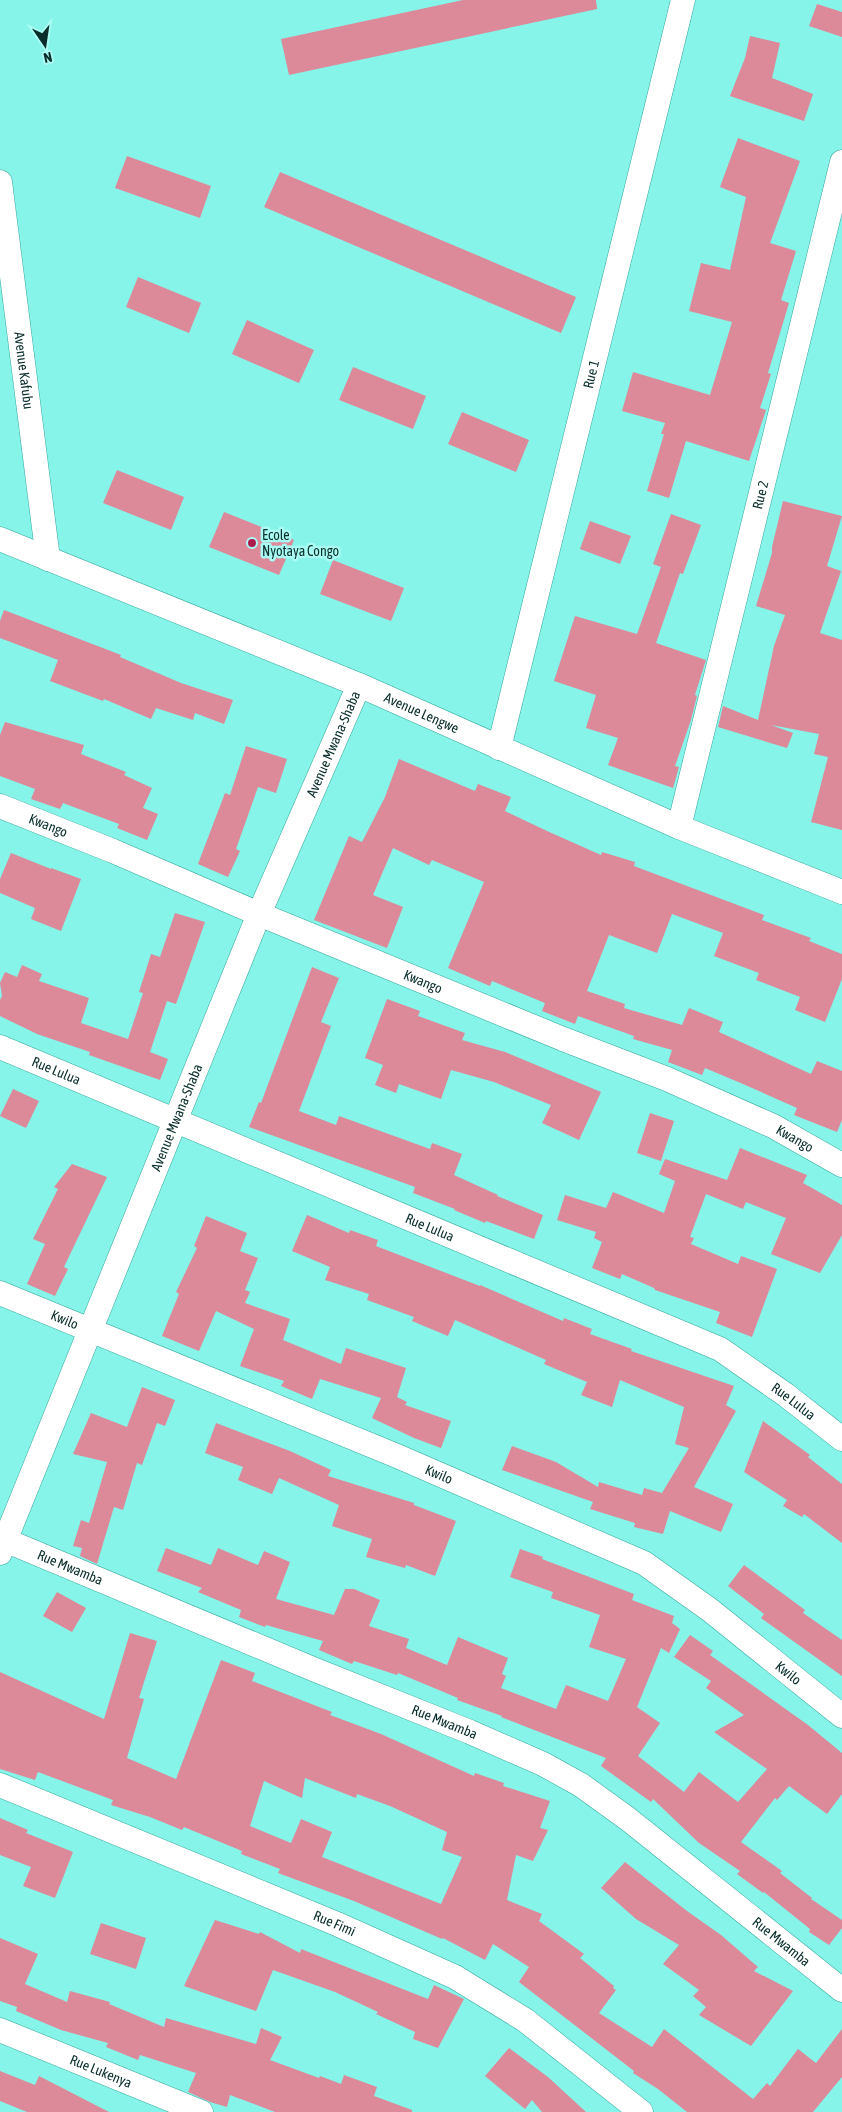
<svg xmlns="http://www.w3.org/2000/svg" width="842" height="2112" font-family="'Asap Condensed',sans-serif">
<rect width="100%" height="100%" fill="#87f4e9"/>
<path fill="#dc8999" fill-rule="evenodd" d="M463 0H596L597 9 289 75 281 39Z
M817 4 842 12V37L809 26Z
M750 36 780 43 772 78 813 94 804 121 730 96 745 58Z
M738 138 800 161 770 243 796 251 781 300 789 303 768 373 771 374 760 408 766 410 749 461 686 441 669 498 647 491 664 434H661L665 423 622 411 633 372 710 395 732 322 689 311 701 263 730 270 746 197 720 187Z
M127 156 211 186 200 218 115 188Z
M280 172 576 297 561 333 264 207Z
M138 277 201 303 189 333 126 307Z
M247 320 314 350 299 383 232 354Z
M353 367 426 396 413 429 339 400Z
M462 412 529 440 516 472 448 444Z
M117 470 184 497 171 530 103 503Z
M783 501 842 516 827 566 841 571 820 633 842 640V830L811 822 828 757 814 754 819 734 771 725 793 733 787 748 718 727 723 706 758 720 774 646 785 615 756 606 772 553V547Z
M224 512 294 540 279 575 209 547Z
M671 514 701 525 683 574 680 573 656 643 706 660 695 695 697 696 691 720 675 766 679 767 673 788 608 765 618 738 586 728 596 695 554 681 575 616 637 634 661 567 653 564Z
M590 521 631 536 620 564 580 549Z
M333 560 404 588 391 621 320 594Z
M4 610 121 655 120 657 181 683 233 700 224 724 195 713 193 720 156 708 151 719 104 699 103 701 50 681 58 660 0 638V621Z
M5 722 84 745 81 754 126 772 124 775 152 788 143 808 158 814 147 840 117 828 119 824 63 803 60 809 31 799 35 789 0 776V735Z
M246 746 287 759 276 793 258 787 236 849 240 851 228 877 198 864 225 793 230 795Z
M399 759 475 791 478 784 511 797 505 811 547 831 601 855 602 852 635 862 634 866 764 915 762 920 811 938 809 941 842 954V979L825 1022 795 1010 800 997 756 980 759 973 714 956 723 933 672 914 657 953 609 935 587 991 625 1004 624 1008 682 1025 689 1008 723 1022 719 1032 811 1074 817 1061 842 1071V1120L837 1132 794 1115 797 1108 743 1084 705 1068 702 1075 668 1062 672 1050 633 1039 634 1036 578 1016 575 1024 542 1011 545 1003 492 981 490 986 448 968 484 882 432 860 429 865 393 848 373 895 403 907 387 948 314 920 349 836 362 842 385 797Z
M11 853 51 869V868L81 879 61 931 31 919 35 908 0 893V879Z
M175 913 205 922 176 1004 167 1001 150 1052 168 1059 160 1080 89 1055 90 1052 37 1034 0 1016V1000L2 996 0 983 5 972 17 977 22 965 42 974 39 981 89 998 81 1023 128 1039 143 993 139 992 151 954 160 957Z
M312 967 339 978 321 1022 331 1026 299 1111 336 1125 339 1116 430 1149 432 1143 462 1154 454 1175 498 1195 497 1196 543 1215 534 1239 486 1221 485 1223 454 1210 455 1209 413 1193 415 1187 249 1127 259 1102 261 1103Z
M387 999 420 1011 418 1016 465 1033 462 1040 505 1052 601 1092 579 1140 542 1123 551 1105 494 1082 451 1070 441 1099 399 1084 396 1093 375 1085 383 1065 365 1058Z
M13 1089 39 1101 26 1128 0 1116Z
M650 1113 674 1121 661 1161 637 1153Z
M740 1148 807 1175 803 1183 842 1205V1235L820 1273 771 1254 786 1218 746 1202 743 1209 706 1194 690 1237 694 1238 691 1244 738 1264 741 1256 777 1269 752 1337 716 1323 720 1312 655 1290 654 1288 622 1274 620 1279 592 1268 602 1242 594 1238 596 1232 557 1220 565 1195 606 1208 613 1192 664 1213 675 1181 659 1174 665 1159 727 1180Z
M72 1164 107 1177 64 1267 68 1269 55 1296 27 1284 45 1244 33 1239 58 1189 54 1187Z
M307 1215 349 1233 350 1230 378 1240 376 1246 480 1286V1285L563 1321 564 1318 592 1329 590 1334 632 1349 631 1351 734 1386 726 1405 736 1411 694 1487 733 1504 721 1532 670 1511 663 1534 634 1527 635 1523 590 1509 593 1502 502 1470 512 1446 556 1462 598 1487 599 1482 642 1495 644 1488 662 1493 689 1448 675 1444 684 1407 620 1380 612 1407 581 1395 587 1382 544 1364 546 1360 455 1320 448 1336 412 1321 414 1317 367 1300 369 1294 325 1280 330 1267 292 1251Z
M206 1216 247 1233 240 1251 258 1258 245 1290 250 1292 245 1303 290 1319 283 1340 341 1364 346 1348 406 1368 397 1397 407 1402 405 1405 451 1421 441 1448 414 1438 372 1418 381 1398 320 1379 312 1399 281 1386 284 1381 240 1366 254 1329 216 1311 199 1351 162 1336 179 1294 176 1292 197 1248 194 1246Z
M142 1387 175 1400 165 1426 157 1423 142 1465 137 1463 123 1510 114 1507 97 1564 80 1556 82 1548 73 1546 81 1520 89 1523 107 1462 73 1454 91 1413 127 1427Z
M763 1421 810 1455 808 1457 842 1484V1543L804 1514 802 1517 783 1506 787 1500 744 1472Z
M216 1423 290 1451 331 1470 328 1476 414 1503V1505L456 1521 435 1576 406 1565 405 1568 366 1557 372 1539 332 1526 339 1505 279 1478 272 1494 238 1480 243 1467 205 1453Z
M166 1548 211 1565 218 1548 258 1565 264 1551 290 1562 276 1599 334 1615 345 1589H354L380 1600 369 1626 409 1639 406 1648 447 1665 458 1637 508 1658 502 1674 506 1676 501 1688 556 1709 566 1685 608 1701 626 1659 589 1647 600 1615 551 1598 553 1592 510 1577 520 1549 543 1557 542 1559 634 1594 632 1600 674 1616 672 1623 680 1629 669 1653 661 1648 637 1707 660 1723 638 1756 684 1792 699 1772 738 1802 767 1769 714 1732 744 1715 706 1688 711 1681 674 1657 690 1635 713 1651 710 1655 808 1725 842 1753V1794L827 1814 789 1786 777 1800 775 1798 741 1842 782 1871 780 1873 812 1898 811 1899 842 1920V1928L829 1945 809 1932 810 1929 764 1892 763 1893 737 1874 740 1871 699 1843 653 1799 651 1802 601 1766 606 1758 501 1717 502 1716 457 1700 458 1698 398 1673 397 1675 354 1661 352 1664 319 1650 323 1641 266 1625 265 1627 239 1617 241 1610 198 1592 202 1588 157 1571Z
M744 1565 805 1610 803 1613 842 1640V1676L761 1618 764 1614 728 1586Z
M57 1592 86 1608 72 1632 43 1616Z
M130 1633 157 1641 139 1698 144 1699 127 1758 176 1779 221 1660 255 1673 252 1681 332 1712 330 1715 381 1734 474 1776 475 1773 504 1783 503 1786 550 1801 540 1828 548 1830 533 1861 516 1855 507 1900 542 1914 539 1921 584 1954 580 1958 614 1986 613 1988 616 1990 599 2013 652 2047 664 2029 753 2099 767 2083 770 2086 798 2049 816 2063 842 2029V2077L813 2112H687L658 2089 633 2073 634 2071 519 1982 529 1967 493 1944 485 1960 443 1938 442 1939 354 1901 278 1873 280 1869 241 1854 242 1851 184 1827 182 1830 150 1817 111 1805 113 1800 38 1772 35 1780 0 1769V1672L104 1719ZM305 1778 356 1798 357 1794 390 1806 447 1832 442 1850 462 1857 441 1904 322 1857 332 1832 301 1819 291 1843 250 1826 264 1781 302 1798Z
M0 1818 28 1830 26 1833 73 1852 55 1898 23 1886 31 1867 0 1855Z
M625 1862 687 1911 721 1935 758 1967 754 1971 793 1991 751 2046 699 2015 706 2007 693 1996 699 1990 663 1964 679 1945 636 1919 601 1888Z
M215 1920 259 1934 260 1932 300 1953 301 1949 428 1999 434 1985 464 1999 438 2048 413 2039 415 2032 376 2014 378 2012 335 1992 273 1970 256 2011 184 1986Z
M101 1923 146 1938 136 1969 90 1954Z
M0 1938 38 1954 25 1984 67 2002 70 1991 110 2002 109 2004 164 2027 166 2018 256 2044 261 2028 282 2037 270 2060 319 2078 320 2076 341 2084 344 2075 377 2087 374 2096 412 2110V2112H275L230 2095 227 2107 210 2102 188 2092 196 2073 140 2055 138 2060 106 2047 108 2043 61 2030 16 2011 17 2007 0 2001Z
M509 2048 548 2077 586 2112H542L532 2100 525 2109 485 2076Z
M0 2071 35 2085 39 2076 109 2112H27L0 2101Z"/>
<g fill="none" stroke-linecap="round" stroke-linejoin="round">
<defs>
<g id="minor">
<path id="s1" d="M0 182 48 559"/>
<path id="s2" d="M0 539 359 685 679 827 842 892"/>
<path id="s3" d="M499 748 683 0"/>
<path id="s4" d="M0 806 113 851 259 914 563 1039 667 1079 773 1126 842 1165"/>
<path id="s5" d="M679 827 842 162"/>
<path id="s6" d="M0 1047 720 1349 786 1395 842 1439"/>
<path id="s7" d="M0 1293 397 1456 644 1563 710 1610 842 1716"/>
<path id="s8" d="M0 1538 313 1669 470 1732 543 1764 581 1785 628 1819 842 1990"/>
<path id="s9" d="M0 1553 259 914 359 685"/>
<path id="s10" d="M0 1785 337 1924 455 1977 525 2020 641 2112"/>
<path id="s11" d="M0 2030 201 2112"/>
</g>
</defs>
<use href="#minor" stroke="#32a89e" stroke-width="25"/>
<use href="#minor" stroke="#fff" stroke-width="24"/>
</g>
<circle fill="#ac1a4e" stroke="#aafdf4" stroke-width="2" cx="252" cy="543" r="5"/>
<g text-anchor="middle" stroke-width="5" stroke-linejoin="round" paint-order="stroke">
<g font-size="14" fill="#092e2b" stroke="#aafdf4">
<text dy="5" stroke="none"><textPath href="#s1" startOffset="190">Avenue Kafubu</textPath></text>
<text dy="5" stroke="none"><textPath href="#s3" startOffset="385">Rue 1</textPath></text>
<text dy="5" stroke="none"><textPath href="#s5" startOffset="342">Rue 2</textPath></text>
<text dy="5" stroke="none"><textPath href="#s2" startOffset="456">Avenue Lengwe</textPath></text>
<text dy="5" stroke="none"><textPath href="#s9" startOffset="875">Avenue Mwana-Shaba</textPath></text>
<text dy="5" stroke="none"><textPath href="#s4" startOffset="52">Kwango</textPath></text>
<text dy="5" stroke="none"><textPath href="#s4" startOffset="458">Kwango</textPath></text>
<text dy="5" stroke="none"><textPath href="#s6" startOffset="61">Rue Lulua</textPath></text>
<text dy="5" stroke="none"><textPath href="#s9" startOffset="470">Avenue Mwana-Shaba</textPath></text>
<text dy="5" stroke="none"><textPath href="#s4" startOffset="862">Kwango</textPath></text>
<text dy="5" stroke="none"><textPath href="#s6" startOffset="466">Rue Lulua</textPath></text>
<text dy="5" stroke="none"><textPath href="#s7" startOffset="70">Kwilo</textPath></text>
<text dy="5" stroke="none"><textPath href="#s6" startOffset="871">Rue Lulua</textPath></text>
<text dy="5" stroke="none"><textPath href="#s7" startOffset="475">Kwilo</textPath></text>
<text dy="5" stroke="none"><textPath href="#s8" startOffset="76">Rue Mwamba</textPath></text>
<text dy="5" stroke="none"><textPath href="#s7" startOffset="880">Kwilo</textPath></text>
<text dy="5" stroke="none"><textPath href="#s8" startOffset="481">Rue Mwamba</textPath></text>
<text dy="5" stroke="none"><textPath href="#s10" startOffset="362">Rue Fimi</textPath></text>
<text dy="5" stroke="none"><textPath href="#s8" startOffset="886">Rue Mwamba</textPath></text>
<text dy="5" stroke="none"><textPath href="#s11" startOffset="109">Rue Lukenya</textPath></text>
</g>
<g font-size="14" fill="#092e2b" stroke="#aafdf4" text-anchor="start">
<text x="262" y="540">Ecole<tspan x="262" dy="16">Nyotaya Congo</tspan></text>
</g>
</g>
<g transform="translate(45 45) rotate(167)" stroke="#aafdf4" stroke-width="4" paint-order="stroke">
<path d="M0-4L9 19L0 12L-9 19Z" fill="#092e2b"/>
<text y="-8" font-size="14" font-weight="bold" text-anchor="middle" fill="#092e2b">N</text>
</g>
</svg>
